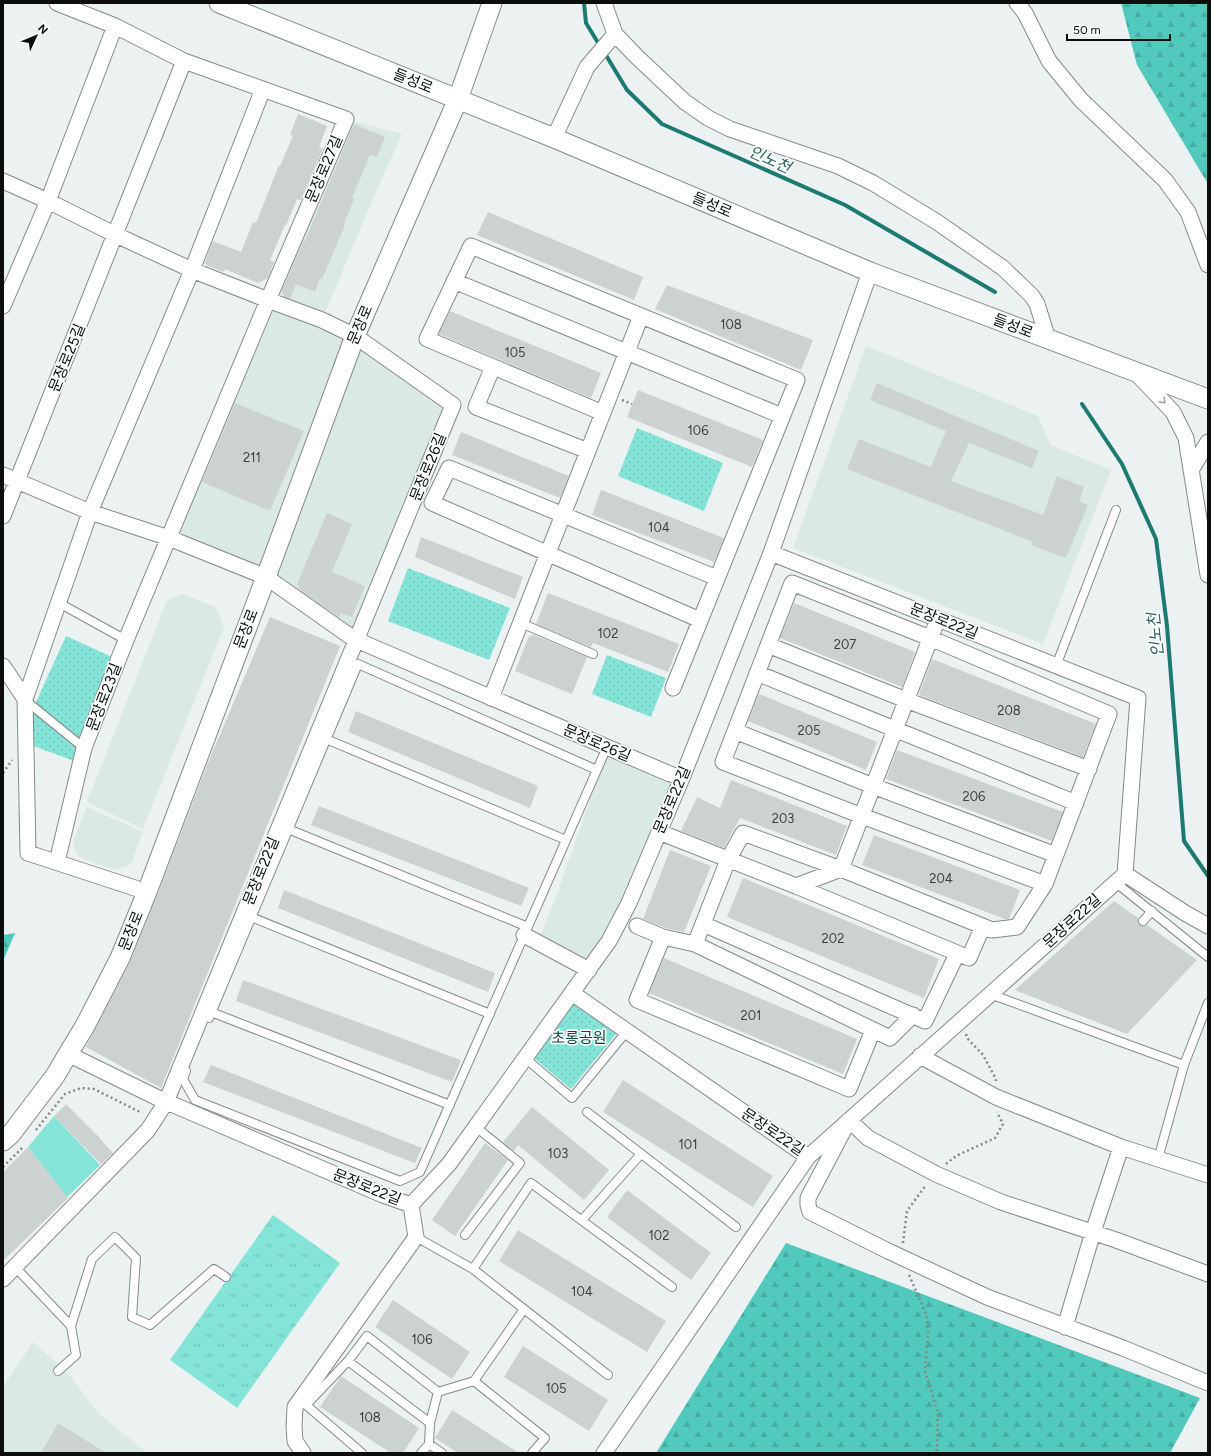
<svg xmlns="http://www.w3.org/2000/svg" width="1211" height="1456" font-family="Figtree,'Noto Sans KR',sans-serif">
<defs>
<pattern id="grass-tufts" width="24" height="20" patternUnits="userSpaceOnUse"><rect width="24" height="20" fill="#84e4d8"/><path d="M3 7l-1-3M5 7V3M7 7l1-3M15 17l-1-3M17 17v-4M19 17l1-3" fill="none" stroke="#71c2b8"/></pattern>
<pattern id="forest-firs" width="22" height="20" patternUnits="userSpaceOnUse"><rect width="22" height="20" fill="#51cabd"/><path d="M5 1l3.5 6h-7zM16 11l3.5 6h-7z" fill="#45aca1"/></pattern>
<pattern id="park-dots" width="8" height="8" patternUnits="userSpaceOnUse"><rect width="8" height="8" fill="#84e4d8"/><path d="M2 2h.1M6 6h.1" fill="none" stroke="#71c2b8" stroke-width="1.8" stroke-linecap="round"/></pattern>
</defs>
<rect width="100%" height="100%" fill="#ecf2f1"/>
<path fill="#dae9e6" d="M346 119 402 134 378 187 322 320 453 405 357 640 266 577 169 538Z
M866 346 1038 416 1050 445 1111 470 1043 644 793 548Z
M182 594 216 607 224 627 143 829 87 802 167 600Z
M607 747 682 778 589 970 537 942 555 900 595 785Z
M87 807 143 832 131 864 115 870 78 857 73 842Z
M33 1342 68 1373 97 1412 147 1453H3V1387Z"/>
<path fill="url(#grass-tufts)" d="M273 1215 340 1263 237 1408 170 1360Z"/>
<path fill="url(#forest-firs)" d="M1121 3H1208V184L1137 65Z
M15 933 3 961V935Z
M786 1243 1200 1398 1170 1453H656Z"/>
<path fill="url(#park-dots)" d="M637 428 723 463 704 511 618 476Z
M408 568 510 608 489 660 388 621Z
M66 636 123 662 85 765 28 744 27 722Z
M607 655 666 678 651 717 592 694Z
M573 1000 617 1033 571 1089 533 1057Z"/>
<path fill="#84e4d8" d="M54 1116 100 1165 67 1197 28 1147Z"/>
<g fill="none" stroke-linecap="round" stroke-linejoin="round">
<path stroke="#1c7a71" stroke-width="4" d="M584 3 586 23 600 46
M604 52 627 90 662 124 845 205 995 292
M1082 404 1122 464 1156 539 1167 626 1184 841 1208 876"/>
</g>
<path fill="#ccd2d1" d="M298 114 327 126 319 147 323 149 301 200 297 199 286 226 285 225 270 260 274 262 268 278 258 283 225 269 224 272 206 265 205 262 213 241 241 252 253 222 256 223 279 165 280 166 293 136 290 135Z
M354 124 385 137 377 157 370 155 352 198 354 199 344 224 345 225 322 279 320 278 315 292 296 284 290 299 285 297 282 292 283 288 303 242 304 243Z
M488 212 643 277 634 300 477 235Z
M667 285 813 340 801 370 655 309Z
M450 311 601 373 591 398 439 334Z
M877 383 1039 451 1032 468 969 443 951 481 1043 515 1057 476 1084 487 1079 501 1088 505 1066 558 1031 545 1033 542 847 469 859 439 931 467 946 431 870 400Z
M638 390 763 440 752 467 627 417Z
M235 403 304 431 270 511 202 482Z
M461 432 569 476 560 498 452 455Z
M601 490 724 538 714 562 592 515Z
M327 513 352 524 332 572 365 586 352 617 341 613 339 617 301 591 297 584Z
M421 537 523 577 515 599 415 557Z
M548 593 679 644 668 672 593 643 591 647 536 624Z
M794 603 915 652 902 687 780 638Z
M270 617 340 646 161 1088 86 1047 130 962 157 896 207 765Z
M532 634 587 657 572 694 515 671 529 636 531 637Z
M932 659 1096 724 1083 757 919 695V694Z
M759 694 877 742 866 770 748 721Z
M356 711 538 786 530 808 348 732Z
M897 750 1063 812 1052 841 886 779Z
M731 780 847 826 836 855 740 818 724 848 681 831 697 797 720 808Z
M319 806 529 888 521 906 311 825Z
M874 835 1020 890 1009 919H1005L862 865Z
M670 850 711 866 684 932 666 928 643 919Z
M743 878 939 959 924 998 727 917Z
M284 890 495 973 488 992 278 908Z
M1114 901 1138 918V922L1140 925 1144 926 1147 925 1197 960 1127 1034 1015 990Z
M664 958 857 1039 843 1074 649 993Z
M243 980 461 1060 452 1082 236 1001Z
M211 1065 422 1148 415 1163 203 1082Z
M623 1080 773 1176 753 1207 603 1112Z
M66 1104 100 1138V1139L113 1153 101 1164 54 1116Z
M532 1107 609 1170 584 1200 518 1145 514 1151 503 1142Z
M485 1143 508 1160 455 1236 432 1220Z
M28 1147 68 1198 3 1261V1172Z
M627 1190 711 1253 691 1280 607 1217Z
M518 1230 666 1321 647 1352 499 1261Z
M393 1300 470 1352 452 1379 375 1327Z
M523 1346 608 1400 589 1431 504 1377Z
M341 1376 419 1428 403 1453H391L320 1407Z
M452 1410 519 1453H458L435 1438Z
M58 1423 106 1453H41Z"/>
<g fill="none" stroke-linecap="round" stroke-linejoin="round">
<defs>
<path id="service" d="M59 603 126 640
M521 623 593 654
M1056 666 1116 510
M25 700 84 748
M326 739 566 840
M288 829 528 927
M1115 882 1208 957
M251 917 490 1014
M1143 921 1152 911
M990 994 1184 1065 1208 1003
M211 1012 450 1105
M209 1018 358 664 597 770
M525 1058 572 1098 627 1031
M186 1071 183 1079 195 1100 400 1181 420 1172 607 747
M587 1112 736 1227
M1158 1159 1184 1065
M582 1220 641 1154
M465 1235 520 1163 476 1127
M416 1237 473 1269 608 1375
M15 1267 71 1326 76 1355 58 1371
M473 1269 531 1183 672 1287
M524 1309 474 1381 545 1438 532 1453
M71 1326 92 1259 115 1237 136 1258 132 1317 150 1325 214 1269 226 1277
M348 1361 367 1336 438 1392 474 1381
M430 1423 438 1392
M429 1444 442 1453
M362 1453 306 1405 348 1361 430 1423 429 1444 421 1453"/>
<path id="minor" d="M604 3 615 34 637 57 685 102 708 118 730 129 838 166 873 183 937 222 1003 268 1032 296 1037 304 1048 339
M1017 3 1025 13 1049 61 1081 100 1165 180 1188 212 1208 265
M554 138 587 67 615 34
M3 181 48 201 116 235 192 270 268 300 322 320 355 336 453 405 166 1102 148 1130 3 1279
M454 281 782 416
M3 306 48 201 115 26
M493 367 476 407 588 451
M1136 373 1173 412 1186 438 1208 575
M603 413 427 339 471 246 797 380 673 688
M1191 470 1208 442
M3 475 90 512 169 538 266 577 354 639 670 774 682 778
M3 516 184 61
M700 620 432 503 449 468 717 578
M768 645 906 700 1089 769
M3 666 25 699
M757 673 1076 803
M491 698 641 316
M735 731 873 786 1056 855
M659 832 796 886 841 869 934 629
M57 862 84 748 126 640 268 300 346 119 184 61 115 26 57 3
M1125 874 1185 913 1208 926
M796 886 969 958 983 926
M147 892 28 853 25 699 90 512 192 270 263 89
M703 924 925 1021 957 954
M637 926 663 937
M524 935 589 970
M695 944 728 860 743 833 841 869 992 930 1017 927 1045 884 862 816 723 762 792 583 930 638 1109 714 1045 884
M572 993 808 1157 1125 874 1138 698 771 553
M873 1030 849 1089 637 1000 663 937 695 944 890 1038 913 1015
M68 1054 160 1099 383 1195 411 1205 449 1164 609 941 629 903 682 778 771 553 870 272
M920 1056 996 1097 1121 1147 1208 1175
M1208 1274 1116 1240 1001 1202 936 1174 868 1138 849 1120 808 1198V1205L810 1212 888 1251 987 1297 1123 1348 1208 1383
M1065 1327 1093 1232 1121 1147
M303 1453 295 1441 294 1426 295 1407 416 1237 411 1205
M604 1453 808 1157"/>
<path id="tertiary" d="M219 3 554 138 870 272 1208 399
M3 1141 11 1134 55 1076 68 1054 85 1026 120 958 147 892 266 577 355 336 458 99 492 3"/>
</defs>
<use href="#service" stroke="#858a8a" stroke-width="10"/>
<use href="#minor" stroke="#858a8a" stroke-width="17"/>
<use href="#tertiary" stroke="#858a8a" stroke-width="21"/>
<path stroke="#838787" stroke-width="2.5" stroke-dasharray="2 3" stroke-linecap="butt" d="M622 400 632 404
M3 773 12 760
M966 1034 967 1038 983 1055 996 1079V1081
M36 1130 65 1094 81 1088 94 1089 142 1113
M946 1164 956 1156 995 1138 1003 1124 997 1112
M3 1167 22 1148
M903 1243 907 1211 926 1185
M909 1275 927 1316 928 1333 925 1371 938 1413 937 1449 935 1453"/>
<use href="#service" stroke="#fff" stroke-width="8"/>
<use href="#minor" stroke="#fff" stroke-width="15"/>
<use href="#tertiary" stroke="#fff" stroke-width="19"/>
</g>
<defs><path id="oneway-chevron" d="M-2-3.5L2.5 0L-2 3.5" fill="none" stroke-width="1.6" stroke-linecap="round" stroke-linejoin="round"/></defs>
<use stroke="#9e9f9f" href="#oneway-chevron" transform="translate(1163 401) rotate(46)"/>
<g text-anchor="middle" stroke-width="3.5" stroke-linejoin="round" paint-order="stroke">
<g font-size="13" fill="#3c3f3f">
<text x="731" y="329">108</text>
<text x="515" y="357">105</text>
<text x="698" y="435">106</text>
<text x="252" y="462">211</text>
<text x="659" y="532">104</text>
<text x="608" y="638">102</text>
<text x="845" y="649">207</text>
<text x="1009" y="715">208</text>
<text x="809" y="735">205</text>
<text x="974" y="801">206</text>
<text x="783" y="823">203</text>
<text x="941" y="883">204</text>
<text x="833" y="943">202</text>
<text x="751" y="1020">201</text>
<text x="688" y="1149">101</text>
<text x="558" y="1158">103</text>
<text x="659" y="1240">102</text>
<text x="582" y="1296">104</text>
<text x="422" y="1344">106</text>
<text x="556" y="1393">105</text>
<text x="370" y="1422">108</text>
</g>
<g font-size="15" fill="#0c0e0e" stroke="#fafffe">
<text transform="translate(413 81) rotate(22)" y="5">들성로</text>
<text transform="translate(324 169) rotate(-67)" y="5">문장로27길</text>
<text transform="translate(712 205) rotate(23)" y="5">들성로</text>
<text transform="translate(360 325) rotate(-67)" y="5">문장로</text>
<text transform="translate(1013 326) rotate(21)" y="5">들성로</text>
<text transform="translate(67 358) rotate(-68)" y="5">문장로25길</text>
<text transform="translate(428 467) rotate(-68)" y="5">문장로26길</text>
<text transform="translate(944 621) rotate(22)" y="5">문장로22길</text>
<text transform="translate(246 629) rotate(-69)" y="5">문장로</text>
<text transform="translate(104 697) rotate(-69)" y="5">문장로23길</text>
<text transform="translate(597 743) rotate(23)" y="5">문장로26길</text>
<text transform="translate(672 800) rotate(-67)" y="5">문장로22길</text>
<text transform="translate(261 871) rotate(-68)" y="5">문장로22길</text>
<text transform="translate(1072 921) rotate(-42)" y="5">문장로22길</text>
<text transform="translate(131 931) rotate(-68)" y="5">문장로</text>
<text transform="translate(773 1132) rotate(34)" y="5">문장로22길</text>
<text transform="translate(367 1187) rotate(22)" y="5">문장로22길</text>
</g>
<g font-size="15" fill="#104641" stroke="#fafffe">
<text x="579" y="1043">초롱공원</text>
</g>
<g font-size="16" font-style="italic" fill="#2f615c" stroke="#fafffe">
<text transform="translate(770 159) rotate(24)" y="6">인노천</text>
<text transform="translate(1155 635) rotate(-96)" y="6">인노천</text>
</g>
</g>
<rect width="1211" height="1456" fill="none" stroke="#0c0e0e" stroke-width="8"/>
<g transform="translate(36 36) rotate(46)" stroke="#fafffe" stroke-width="3" paint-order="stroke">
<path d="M0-3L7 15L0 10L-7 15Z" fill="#0c0e0e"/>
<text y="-6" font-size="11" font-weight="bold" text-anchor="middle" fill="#0c0e0e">N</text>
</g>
<path d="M1067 34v6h103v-6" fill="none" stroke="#0c0e0e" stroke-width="2"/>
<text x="1073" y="34" font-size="12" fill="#0c0e0e" stroke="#fafffe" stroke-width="3" paint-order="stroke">50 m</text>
</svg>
